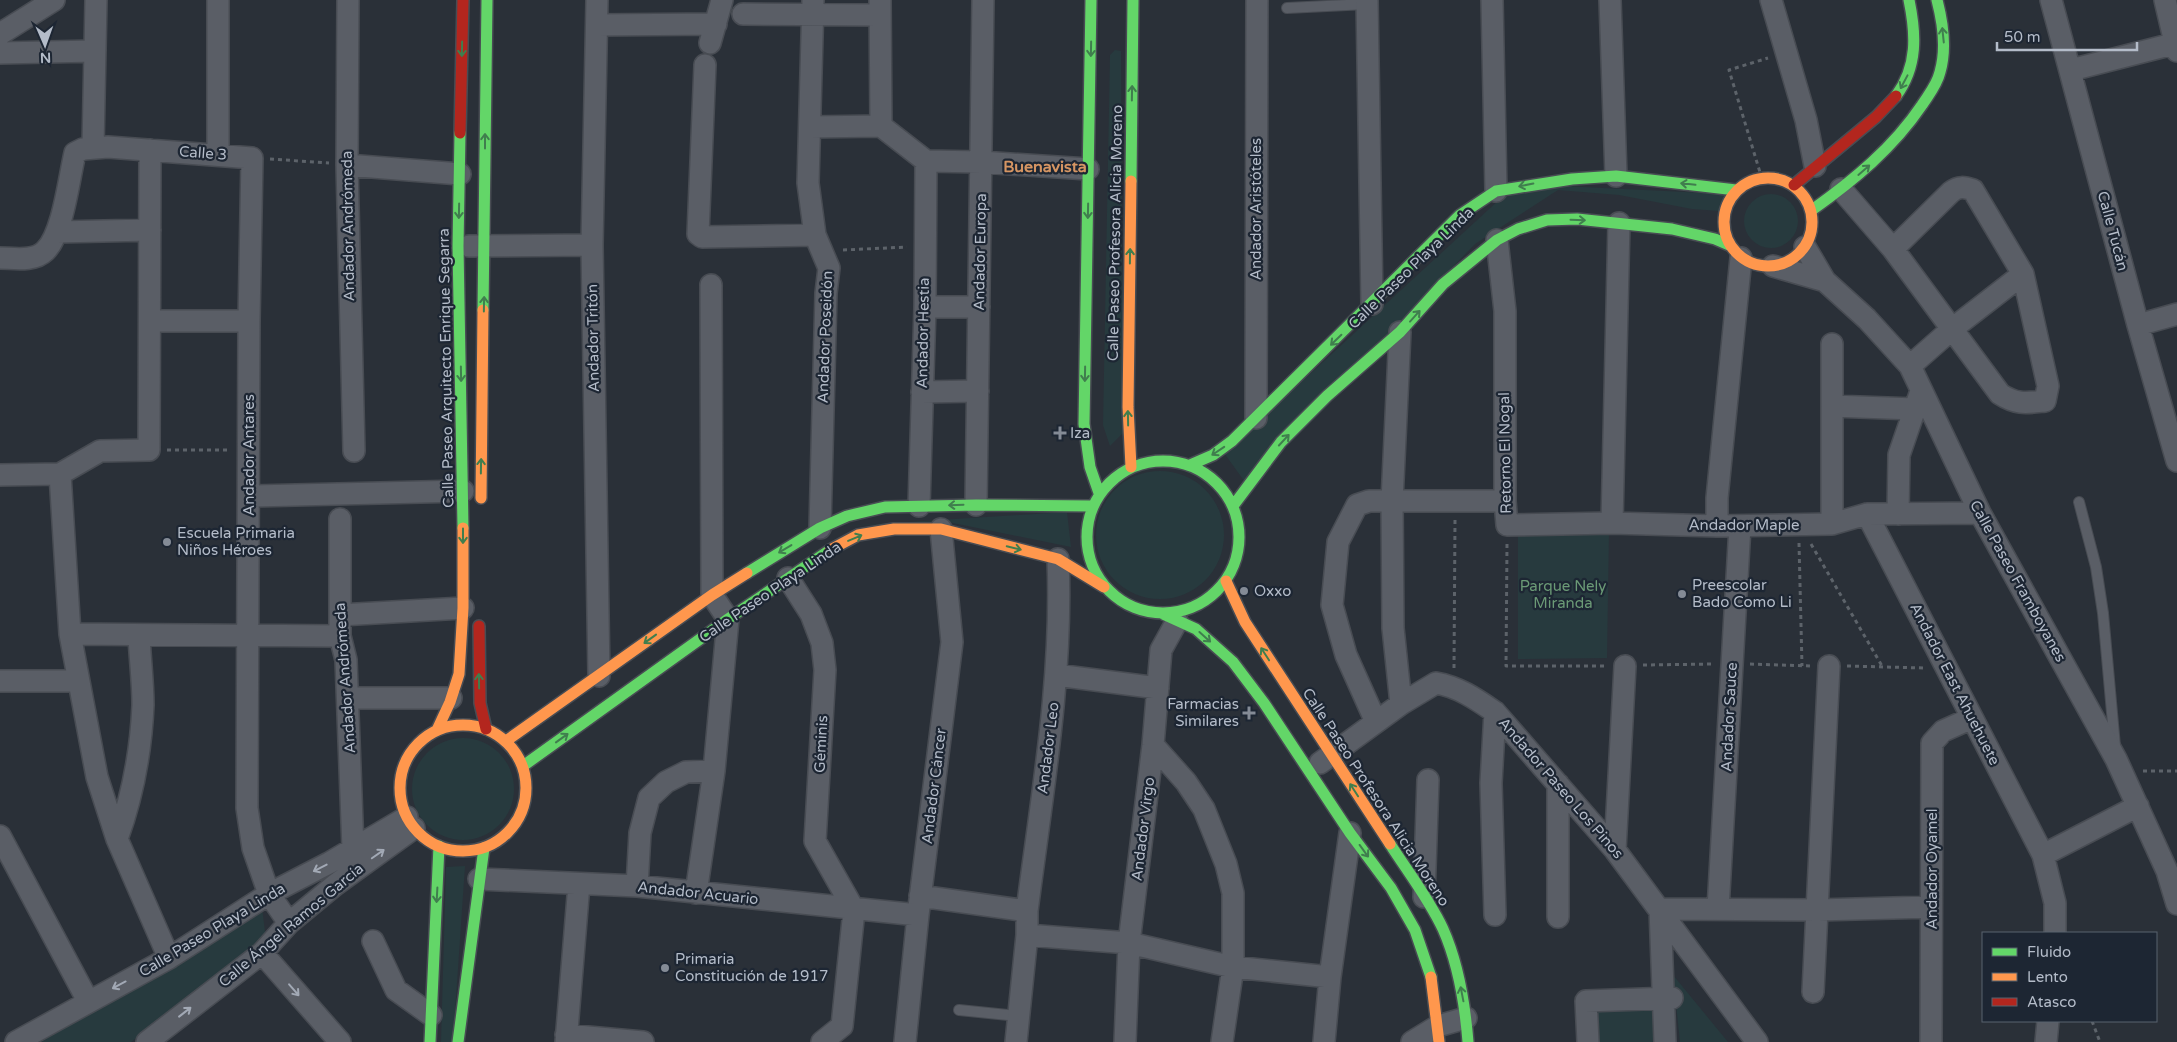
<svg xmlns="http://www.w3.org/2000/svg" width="2177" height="1042" font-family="'Varela Round',sans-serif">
<rect width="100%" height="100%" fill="#2a3038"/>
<path fill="#273a3e" d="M1115 50 1121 51 1123 433 1110 446 1103 425 1110 55Z
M1542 185 1726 194 1719 211 1692 209 1619 195 1558 190 1475 244 1245 482 1224 453 1500 199Z
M1744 221a27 27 0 1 1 54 0a27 27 0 1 1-54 0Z
M1096 535a64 64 0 1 1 128 0a64 64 0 1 1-128 0Z
M1067 512 1071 547 943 521 829 527Z
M1609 531 1607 658 1518 659V533Z
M412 789a51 51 0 1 1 102 0a51 51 0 1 1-102 0Z
M465 866 453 1042H441L446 867Z
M262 908 266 940 131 1042H41Z
M1673 975 1728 1042H1680Z
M1663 998 1665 1042H1588L1586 1001Z"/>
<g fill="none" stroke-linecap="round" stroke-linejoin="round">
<defs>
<path id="lane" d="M1287 8 1367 4
M2079 502 2096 567 2103 613 2115 746
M959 1010 1018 1016"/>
<path id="street" d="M348 0 347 165 354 451
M597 0 592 245 599 676
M813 0 808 183 815 235 829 268 826 293 820 528
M880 0 881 126 926 161
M1367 0 1372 304
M1492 0 1496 191
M1610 0 1616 176
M1771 0 1806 120 1815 166
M2051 0 2138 325 2177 461
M2165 0 2177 51
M743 14 879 15
M597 25 716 24
M0 34 54 0
M710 43 722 0
M0 53 95 51
M705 65 698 234 702 237 815 235
M2071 70 2177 43
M810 127 881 126
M93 147 96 0
M218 154V0
M926 161 981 162 1088 169
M347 165 460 174
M1841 189 1893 249 2000 394C2017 405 2026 403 2045 401L2048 386 2023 274 1973 190C1964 187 1959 186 1951 192L1893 249
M57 232 150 230
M1497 240 1505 311V501L1507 525 1612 523 1717 526 1832 524 1867 514 1980 513
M469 246 592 245
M1805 247 1825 281 1867 319 1910 366 1980 513 2116 759 2167 871 2177 904
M0 258C13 258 34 262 45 251 63 234 69 178 75 153L83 149 108 147 252 158 249 321 247 808 253 848 269 894 289 923
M1773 266 1825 281
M925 307H979
M150 321H249
M2138 325 2177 314
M1400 332 1392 501 1393 628 1401 704
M1832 344V524
M1910 366 1952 329 2023 274
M922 392 978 391
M1832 406 1915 409
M1256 418 1257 0
M60 474 70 634 97 777 117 839 169 958
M0 475 60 474 100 451 149 450 150 150
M249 496 463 491
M976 505 983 0
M919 506 925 307 926 161
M1867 514 2043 855 2055 903V933
M1898 514 1899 455 1921 391
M340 519V636L346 660 353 849 357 867
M1612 523 1619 223
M1717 526V498L1741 258
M788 578 811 614 822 643 825 670 815 841 854 910 842 1026 822 1042
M340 615 463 608
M70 634 340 636
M1056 675 1158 688
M0 681H78
M348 698H451
M1495 712 1491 783 1495 915
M1376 722 1346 655 1332 605 1338 542 1357 505 1369 501H1505
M1153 745 1186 782 1204 809 1226 864 1233 893V967L1222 1042
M1320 763 1401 704 1436 683C1459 687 1476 699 1495 712L1615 850 1757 1042
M0 836 88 1001
M117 839C133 795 141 751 143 705 143 682 140 659 139 636
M1615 850 1625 666
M2043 855 2138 806
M479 879 637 886 918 915
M637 886 640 833 649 798 666 782 686 772 714 771
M696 893 714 771 728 619 712 595 711 285
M920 896 1027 911
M1424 897 1428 780
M1718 909 1740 526
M1558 917V784
M1027 935 1129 943 1233 967 1330 977
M373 941 396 990 431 1015
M262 953 340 1042
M1813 992 1829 666
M566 1035 643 1042
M16 1042 169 958 269 894 329 863 407 817
M147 1042 262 953 289 923 335 885 414 828
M566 1042 579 884
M905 1042 918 915 952 642 941 529
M1016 1042 1027 935V911C1042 794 1063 677 1058 559
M1125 1042 1129 943 1153 745 1161 650 1177 621
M1324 1042 1330 977 1350 833
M1412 1042 1438 1026 1466 1018
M1588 1042 1586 1001 1672 998
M1665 1042 1660 909 1818 910 1931 907
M1931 1042 1932 743 1943 731 1972 718
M2046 1042 2048 1021"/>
<path id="fast" d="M1091 0 1084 424 1090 467 1099 493
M1896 96C1918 66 1916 34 1909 0
M460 133 458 246 463 528
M1131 181 1133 0
M1812 210C1854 180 1893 148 1922 105 1929 94 1937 85 1940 72 1947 48 1943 23 1937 0
M483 310 487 0
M1087 537a76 76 0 1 1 152 0a76 76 0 1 1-152 0Z
M1190 465 1213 455 1232 441 1460 215 1496 191 1572 179 1616 176 1736 190
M1233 506 1281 442 1327 396 1400 332 1443 284 1497 240 1518 229 1547 220 1577 219 1672 229 1715 239 1729 245
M747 573 820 528 847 516 885 507 976 505 1092 506
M1163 614 1196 629 1233 662 1264 703 1350 833 1391 888 1415 930 1431 977
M523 766 728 619 830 550
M1390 844C1408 872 1429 899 1443 929 1459 965 1465 1004 1468 1042
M430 1042 439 846
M458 1042 484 848"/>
<path id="slow" d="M1724 222a44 44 0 1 1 88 0a44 44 0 1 1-88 0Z
M1131 181 1128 407 1131 467
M481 498 483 310
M830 550 858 535 894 529H941L1058 559 1104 587
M1226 581 1245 622 1390 844
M400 788a63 63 0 1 1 126 0a63 63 0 1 1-126 0Z
M437 730 450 702 459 674 463 608V528
M506 741 712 595 747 573
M1431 977 1439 1042"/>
<path id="jam" d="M460 133 463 0
M1794 185 1876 117 1896 96
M479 626 480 703 486 729"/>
</defs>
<use href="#lane" stroke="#484c53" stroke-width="12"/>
<use href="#street" stroke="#484c53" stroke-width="24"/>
<use href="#fast" stroke="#484c53" stroke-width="14"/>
<use href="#slow" stroke="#484c53" stroke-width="14"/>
<use href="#jam" stroke="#484c53" stroke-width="14"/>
<path stroke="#5d636a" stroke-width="3" stroke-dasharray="4 4" stroke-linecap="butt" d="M270 159 329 163
M1762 179 1729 70 1768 58
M843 250 907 247
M167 450H231
M1799 543 1802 666
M1507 544 1506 666H1606
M1811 544 1882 666
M1750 664 1811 666
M1643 665 1714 664
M1847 666 1924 668
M1454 668 1455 520
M2143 771H2177
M2092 1021 2100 1042"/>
<use href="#lane" stroke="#5a5e66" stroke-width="10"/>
<use href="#street" stroke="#5a5e66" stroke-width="21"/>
<use href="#fast" stroke="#63d668" stroke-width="11"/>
<use href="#slow" stroke="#ff974d" stroke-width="11"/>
<use href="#jam" stroke="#b3261e" stroke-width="11"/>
</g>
<defs><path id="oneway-shaft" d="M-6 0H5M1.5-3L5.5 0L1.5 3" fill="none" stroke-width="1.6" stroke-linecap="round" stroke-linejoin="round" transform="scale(1.25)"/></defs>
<g stroke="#407e4e">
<use href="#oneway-shaft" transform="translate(1943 35) rotate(-96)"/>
<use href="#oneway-shaft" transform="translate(462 49) rotate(91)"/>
<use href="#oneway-shaft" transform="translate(1091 49) rotate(91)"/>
<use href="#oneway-shaft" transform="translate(1904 82) rotate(118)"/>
<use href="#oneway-shaft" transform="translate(1132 93) rotate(-89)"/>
<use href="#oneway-shaft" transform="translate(485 141) rotate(-90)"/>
<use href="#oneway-shaft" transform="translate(1864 170) rotate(-41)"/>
<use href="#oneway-shaft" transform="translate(1688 184) rotate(-174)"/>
<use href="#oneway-shaft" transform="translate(1526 185) rotate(169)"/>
<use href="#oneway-shaft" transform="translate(459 211) rotate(91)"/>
<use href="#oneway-shaft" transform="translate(1088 211) rotate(91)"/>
<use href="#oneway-shaft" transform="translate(1578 220) rotate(2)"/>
<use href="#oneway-shaft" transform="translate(1130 256) rotate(-89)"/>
<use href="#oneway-shaft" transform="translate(484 304) rotate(-89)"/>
<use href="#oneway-shaft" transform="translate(1415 316) rotate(-48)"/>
<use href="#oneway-shaft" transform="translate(1336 340) rotate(136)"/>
<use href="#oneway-shaft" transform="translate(461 374) rotate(89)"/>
<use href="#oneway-shaft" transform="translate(1085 374) rotate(91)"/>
<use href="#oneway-shaft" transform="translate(1128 418) rotate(-91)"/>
<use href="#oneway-shaft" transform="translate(1284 440) rotate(-47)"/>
<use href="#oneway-shaft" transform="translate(1218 451) rotate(146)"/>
<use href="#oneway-shaft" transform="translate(481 466) rotate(-89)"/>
<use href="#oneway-shaft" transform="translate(956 505) rotate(178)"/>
<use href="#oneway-shaft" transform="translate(463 536) rotate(90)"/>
<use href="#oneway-shaft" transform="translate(855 538) rotate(-23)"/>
<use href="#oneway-shaft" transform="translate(1014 548) rotate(14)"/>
<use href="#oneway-shaft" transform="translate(785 549) rotate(149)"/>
<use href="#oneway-shaft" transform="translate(1205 637) rotate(42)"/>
<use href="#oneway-shaft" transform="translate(650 639) rotate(144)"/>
<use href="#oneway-shaft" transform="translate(1265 654) rotate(-123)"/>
<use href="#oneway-shaft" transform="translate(479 681) rotate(-91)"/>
<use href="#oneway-shaft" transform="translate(562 738) rotate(-36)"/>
<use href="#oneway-shaft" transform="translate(1354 790) rotate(-123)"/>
<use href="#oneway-shaft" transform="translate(1364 851) rotate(54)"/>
<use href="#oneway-shaft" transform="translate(437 895) rotate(93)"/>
<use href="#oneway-shaft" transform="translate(1462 994) rotate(-101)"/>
</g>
<g stroke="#a2a9b5">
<use href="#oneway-shaft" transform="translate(378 854) rotate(-35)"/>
<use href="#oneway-shaft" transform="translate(320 868) rotate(153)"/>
<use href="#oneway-shaft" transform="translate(119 985) rotate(152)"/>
<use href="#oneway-shaft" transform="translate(294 990) rotate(49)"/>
<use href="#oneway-shaft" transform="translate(185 1012) rotate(-38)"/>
</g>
<g fill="#848b96" stroke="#1d2633" stroke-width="2">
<path d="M1057.5 425.5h5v5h5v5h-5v5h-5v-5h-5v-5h5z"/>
<circle cx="167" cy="542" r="5"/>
<circle cx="1244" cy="591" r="5"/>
<circle cx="1682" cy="594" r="5"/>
<path d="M1246.5 705.5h5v5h5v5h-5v5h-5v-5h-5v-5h5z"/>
<circle cx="665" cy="968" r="5"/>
</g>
<g text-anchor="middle" stroke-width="4.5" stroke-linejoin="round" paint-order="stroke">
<g font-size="15" fill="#b4bcc9" stroke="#1d2633">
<text transform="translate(203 153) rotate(4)" y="5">Calle 3</text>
<text transform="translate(1256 209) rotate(-90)" y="5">Andador Aristóteles</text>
<text transform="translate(348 226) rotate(-91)" y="5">Andador Andrómeda</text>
<text transform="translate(2113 231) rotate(75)" y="5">Calle Tucán</text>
<text transform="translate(1115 233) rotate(-89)" y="5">Calle Paseo Profesora Alicia Moreno</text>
<text transform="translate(980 252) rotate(-89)" y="5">Andador Europa</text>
<text transform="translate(1411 268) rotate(-44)" y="5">Calle Paseo Playa Linda</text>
<text transform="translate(923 333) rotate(-89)" y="5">Andador Hestia</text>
<text transform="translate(825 337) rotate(-88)" y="5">Andador Poseidón</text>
<text transform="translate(593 338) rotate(-91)" y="5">Andador Tritón</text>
<text transform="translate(446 368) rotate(-91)" y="5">Calle Paseo Arquitecto Enrique Segarra</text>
<text transform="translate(1505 453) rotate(-91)" y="5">Retorno El Nogal</text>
<text transform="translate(249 455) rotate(-90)" y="5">Andador Antares</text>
<text x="1744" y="530">Andador Maple</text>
<text transform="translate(2018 581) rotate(61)" y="5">Calle Paseo Framboyanes</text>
<text transform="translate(770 592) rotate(-34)" y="5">Calle Paseo Playa Linda</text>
<text transform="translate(345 678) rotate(-94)" y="5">Andador Andrómeda</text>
<text transform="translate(1955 684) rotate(63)" y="5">Andador East Ahuehuete</text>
<text transform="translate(1729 717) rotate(-87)" y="5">Andador Sauce</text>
<text transform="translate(821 744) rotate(-87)" y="5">Géminis</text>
<text transform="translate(1048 748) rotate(-83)" y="5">Andador Leo</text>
<text transform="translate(934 786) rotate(-83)" y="5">Andador Cáncer</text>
<text transform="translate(1561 788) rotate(49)" y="5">Andador Paseo Los Pinos</text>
<text transform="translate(1376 797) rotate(57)" y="5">Calle Paseo Profesora Alicia Moreno</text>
<text transform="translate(1143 829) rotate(-83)" y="5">Andador Virgo</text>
<text transform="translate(1932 869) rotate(-90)" y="5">Andador Oyamel</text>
<text transform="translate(698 893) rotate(6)" y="5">Andador Acuario</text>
<text transform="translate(291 925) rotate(-40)" y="5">Calle Ángel Ramos García</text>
<text transform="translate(212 930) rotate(-31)" y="5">Calle Paseo Playa Linda</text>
</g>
<g font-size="15" fill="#b4bcc9" stroke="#1d2633" text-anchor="start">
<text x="1070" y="438">Iza</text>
<text x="177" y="538">Escuela Primaria<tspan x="177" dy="17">Niños Héroes</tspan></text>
<text x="1692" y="590">Preescolar<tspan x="1692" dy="17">Bado Como Li</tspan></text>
<text x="1254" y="596">Oxxo</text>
<text x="1239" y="709" text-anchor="end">Farmacias<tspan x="1239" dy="17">Similares</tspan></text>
<text x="675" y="964">Primaria<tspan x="675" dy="17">Constitución de 1917</tspan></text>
</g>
<g font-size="15" fill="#6b9a76" stroke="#1d2633">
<text x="1563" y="591">Parque Nely<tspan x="1563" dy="17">Miranda</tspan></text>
</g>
<g font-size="16" font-weight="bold" fill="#d59563" stroke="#1d2633">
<text x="1045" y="172">Buenavista</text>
</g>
</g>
<rect x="1982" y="932" width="175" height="90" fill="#1d2633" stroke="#59626f"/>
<rect x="1992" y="948" width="25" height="8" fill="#63d668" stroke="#59626f"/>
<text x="2027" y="957" font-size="15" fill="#b4bcc9">Fluido</text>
<rect x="1992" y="973" width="25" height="8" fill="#ff974d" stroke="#59626f"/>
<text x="2027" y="982" font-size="15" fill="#b4bcc9">Lento</text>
<rect x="1992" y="998" width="25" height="8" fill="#b3261e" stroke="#59626f"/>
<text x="2027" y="1007" font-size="15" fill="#b4bcc9">Atasco</text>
<g transform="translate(45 45) rotate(178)" stroke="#1d2633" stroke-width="4" paint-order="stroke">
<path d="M0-4L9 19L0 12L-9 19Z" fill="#b4bcc9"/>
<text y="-8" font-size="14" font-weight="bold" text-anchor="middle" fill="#b4bcc9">N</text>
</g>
<path d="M1997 42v8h140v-8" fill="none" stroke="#b4bcc9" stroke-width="2.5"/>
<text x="2004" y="42" font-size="15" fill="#b4bcc9" stroke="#1d2633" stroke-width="4" paint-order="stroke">50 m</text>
</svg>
